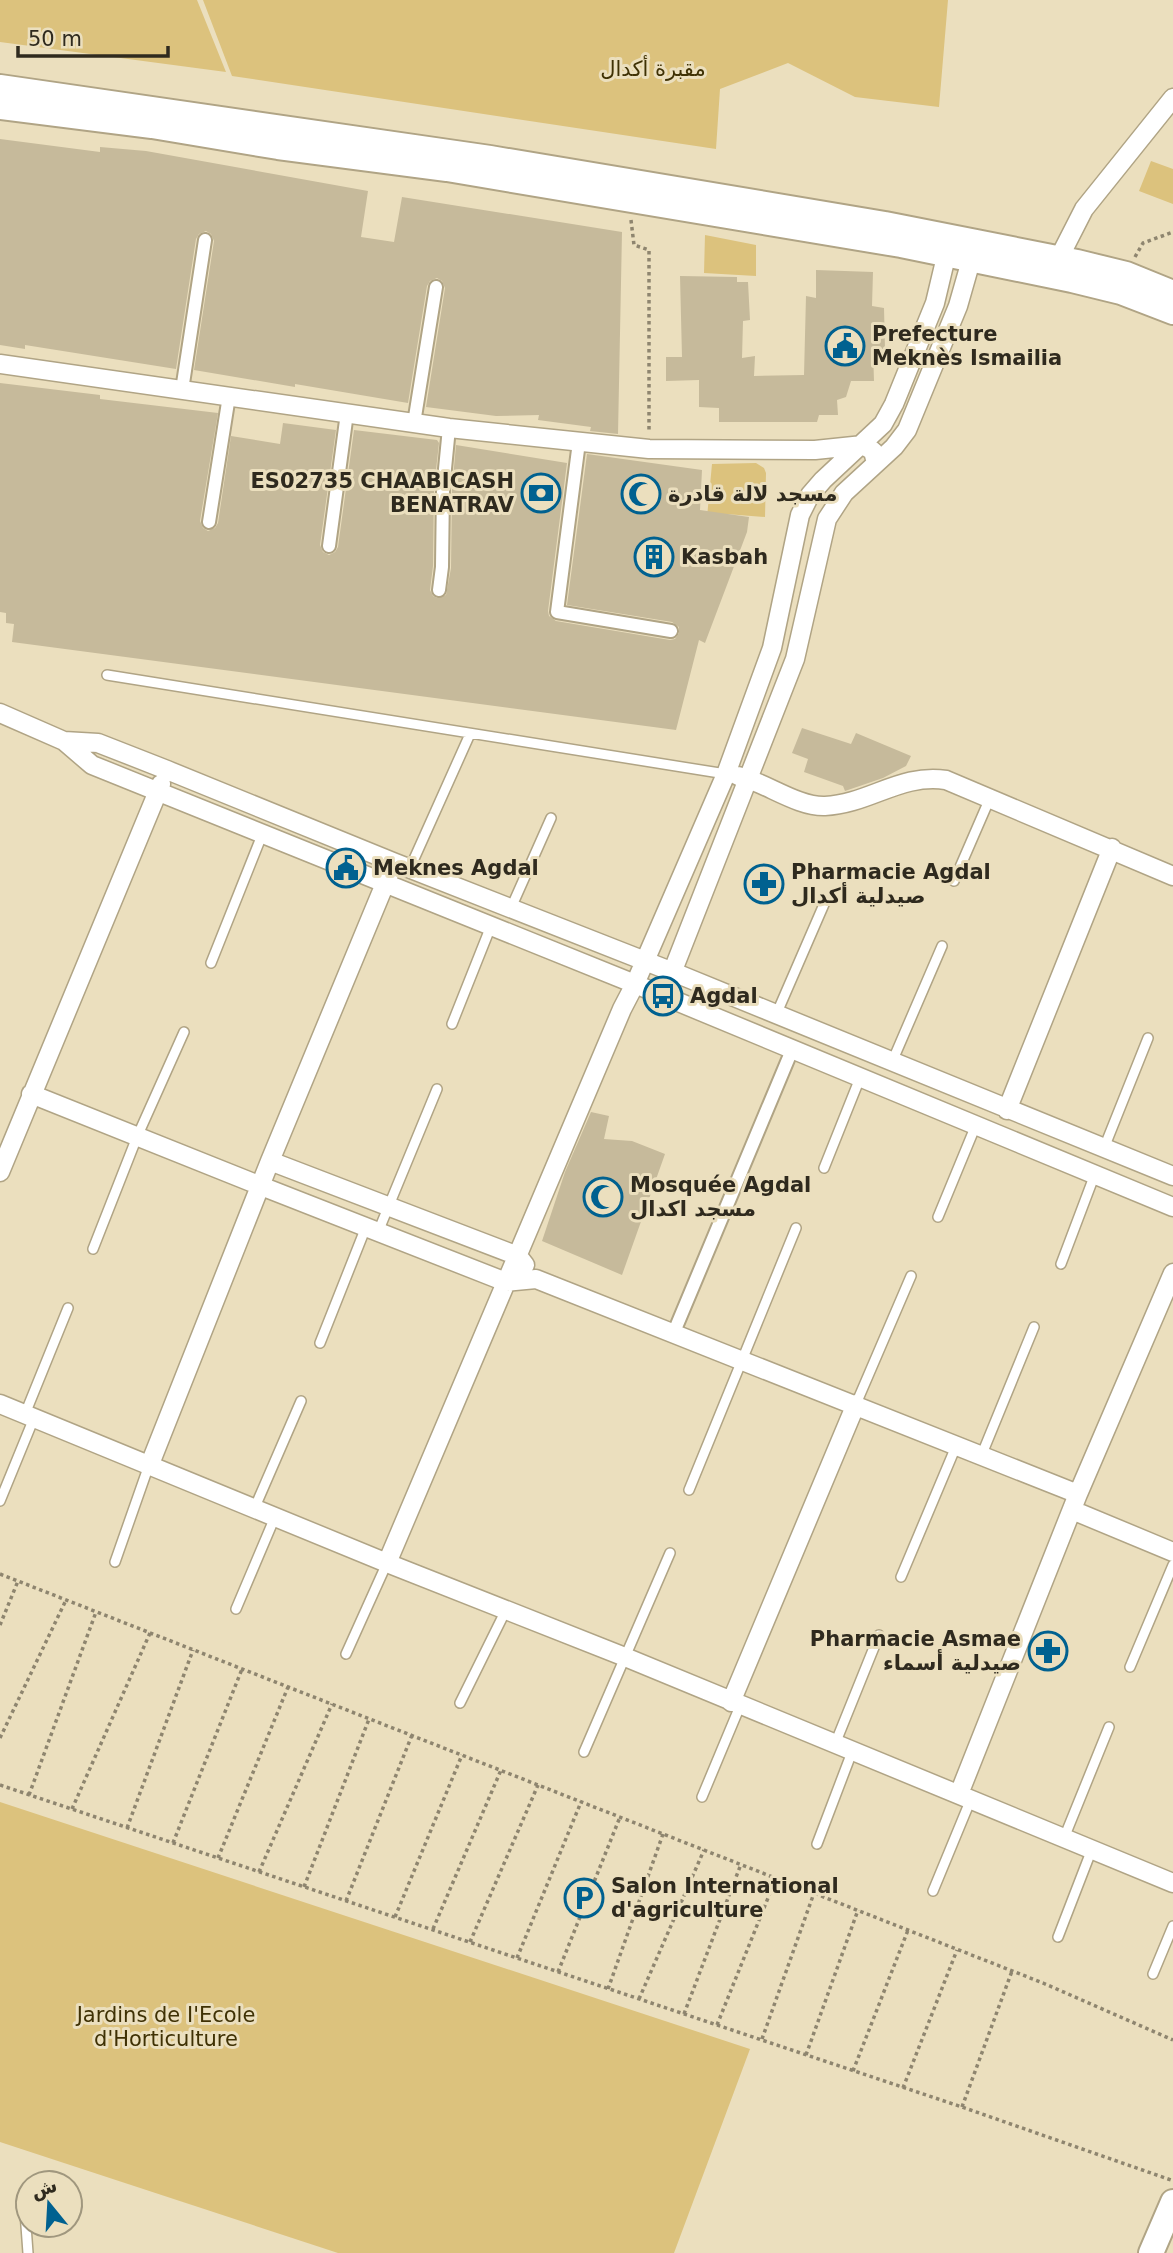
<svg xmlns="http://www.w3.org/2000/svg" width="1173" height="2253" font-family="'DejaVu Sans',Vazirmatn,sans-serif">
<rect width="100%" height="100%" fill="#ebdfbe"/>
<path fill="#dcc27d" d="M0 0H197L226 72 0 42Z
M203 0H948L939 107 855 97 788 63 720 89 716 149 232 76Z
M1151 161 1173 169V204L1139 191Z
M705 235 756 245V276L704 273Z
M756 463 764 468 766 473 765 517 726 514 706 528 712 464Z
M0 1802 750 2049 674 2253H338L0 2142Z"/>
<path fill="#c6ba9b" d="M0 139 100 152V147L146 151 368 191 361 237 394 242 402 197 622 232 618 434 590 431 591 427 538 420 539 415 496 416 426 407 445 288 442 281 437 278 430 281 427 286 408 403 295 384V387L194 370 214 241 211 234 206 231 199 234 196 239 176 369 25 345V349L0 345Z
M816 270 873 272 872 306 884 308 885 349 873 350 874 381H851L846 397 837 400 838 415H819L817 422H719V408L699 407V380L666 381V357H682L680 276 737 277V282H748L750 320 743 321 742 358 755 356 754 376 804 375 806 296 816 298Z
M0 383 100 395V399L218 413 200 521 203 528 208 531 215 528 218 523 231 436 280 444 283 423 336 430 320 545 323 552 329 555 335 552 338 547 354 430 437 440 439 443 434 488 433 566 430 590 433 596 437 598 446 595 451 568 452 489 456 445 567 463 548 611 549 616 556 621 670 640 675 639 679 633V627L672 622 567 605 587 454 702 470 700 510 749 517 747 532 705 643 699 640 676 730 12 642 14 624 6 623V613L0 612Z
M802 728 851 744 856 733 911 756 906 766 883 778 845 791 843 786 804 772 808 759 792 753Z
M591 1112 609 1116 604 1139 632 1141 665 1154 622 1275 542 1241 565 1172Z"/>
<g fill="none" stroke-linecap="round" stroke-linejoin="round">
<defs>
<path id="service" d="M107 675 726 774
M410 868 470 734
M954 881 990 798
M511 908 551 818
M211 963 262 835
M776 1015 825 902
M452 1024 491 926
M892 1062 942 946
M1104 1148 1148 1038
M824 1168 860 1078
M938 1217 976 1125
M378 1232 437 1089
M93 1249 137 1137 184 1032
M1061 1264 1095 1174
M320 1343 366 1227
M856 1404 911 1276
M25 1414 68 1308
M982 1454 1034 1327
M689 1490 796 1228
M0 1501 34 1418
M255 1507 301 1401
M115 1562 149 1465
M901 1577 957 1444
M236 1609 275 1517
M346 1654 387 1563
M1130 1667 1173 1565
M460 1703 506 1610
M835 1744 879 1635
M584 1752 670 1553
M702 1797 740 1706
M1064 1838 1109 1727
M817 1844 852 1752
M933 1891 971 1799
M1058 1937 1092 1849
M1153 1974 1173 1926
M25 2212 28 2253"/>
<path id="pedestrian" d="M182 390 205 240
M414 423 436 287
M579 442 557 612 671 631
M209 522 229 396
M329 546 347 413
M439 590 442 567 443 489 449 428
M674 1332 792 1050"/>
<path id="minor" d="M1059 258 1084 209 1173 98
M0 364 449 428 649 449 815 450 863 445 873 451 876 463
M0 713 64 741 92 765 635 984 1173 1207
M64 741 98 743 167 770 393 862 673 972 1173 1176
M738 776C765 782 797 807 825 806 869 804 901 773 946 780L1173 876
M668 983 795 659 827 519 844 493 894 447 907 430 958 306 974 250
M31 1094 261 1186 506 1282 536 1279 1078 1494
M1007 1110 1112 848
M270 1161 518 1256 525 1265
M0 1172 161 784
M0 1404 387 1563 625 1657 1173 1883
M150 1464 270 1161 389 874
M1072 1510 1173 1552
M387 1563 622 1009 635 984 726 774 772 648 800 515 810 495 823 480 883 424 894 404 935 303 949 244
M731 1702 856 1404
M959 1794 1078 1494 1173 1273"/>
<path id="secondary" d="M0 87 490 158 885 224 1077 262 1126 274 1173 293
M0 107 152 126 278 147 447 169 901 245 1072 280 1121 292 1173 312
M1151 2253 1173 2202"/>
</defs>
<use href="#service" stroke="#b0a485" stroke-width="12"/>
<use href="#pedestrian" stroke="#b0a485" stroke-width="16"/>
<use href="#minor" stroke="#b0a485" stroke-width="21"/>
<use href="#secondary" stroke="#b0a485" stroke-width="28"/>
<path stroke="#8e856f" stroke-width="3.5" stroke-dasharray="3.5 3.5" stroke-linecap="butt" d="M631 220 634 245 649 250V430
M1135 257 1143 243 1173 232
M0 1574 1043 1983 1173 2040
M0 1625 18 1581
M0 1738 66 1600
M0 1785 962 2107 1171 2180
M29 1795 96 1612
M72 1809 150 1633
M127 1828 193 1650
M173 1843 242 1669
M218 1858 288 1687
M259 1872 332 1704
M304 1887 369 1719
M346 1901 412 1735
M395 1917 462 1755
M433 1929 501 1770
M470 1942 538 1785
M517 1958 581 1802
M558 1972 620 1817
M608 1989 663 1834
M639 1999 704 1850
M684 2014 741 1864
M717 2025 776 1878
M762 2039 814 1893
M806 2055 858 1910
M853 2071 908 1930
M903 2088 957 1950
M962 2107 1012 1971"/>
<use href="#service" stroke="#fff" stroke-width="9"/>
<use href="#pedestrian" stroke="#fff" stroke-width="12"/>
<use href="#minor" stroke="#fff" stroke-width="18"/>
<use href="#secondary" stroke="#fff" stroke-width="24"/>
</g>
<defs>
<symbol id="civic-ring" viewBox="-11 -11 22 22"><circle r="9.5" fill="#ebdfbe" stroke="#006190" stroke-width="1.5"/><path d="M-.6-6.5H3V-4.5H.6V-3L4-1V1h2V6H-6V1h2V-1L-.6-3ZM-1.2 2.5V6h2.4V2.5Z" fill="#006190"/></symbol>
<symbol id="bank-ring" viewBox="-11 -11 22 22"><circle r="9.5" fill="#ebdfbe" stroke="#006190" stroke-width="1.5"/><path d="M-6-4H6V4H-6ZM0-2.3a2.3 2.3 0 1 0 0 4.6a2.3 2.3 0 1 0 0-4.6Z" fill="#006190"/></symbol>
<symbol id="mosque-ring" viewBox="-11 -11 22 22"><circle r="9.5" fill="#ebdfbe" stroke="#006190" stroke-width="1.5"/><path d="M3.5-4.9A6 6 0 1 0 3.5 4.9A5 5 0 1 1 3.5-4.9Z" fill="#006190"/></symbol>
<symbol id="building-ring" viewBox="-11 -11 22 22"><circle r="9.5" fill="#ebdfbe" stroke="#006190" stroke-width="1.5"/><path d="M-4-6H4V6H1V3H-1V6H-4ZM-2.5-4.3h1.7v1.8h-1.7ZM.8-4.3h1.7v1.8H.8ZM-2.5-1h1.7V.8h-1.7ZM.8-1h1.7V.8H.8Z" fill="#006190"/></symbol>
<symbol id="pharmacy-ring" viewBox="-11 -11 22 22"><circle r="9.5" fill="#ebdfbe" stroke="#006190" stroke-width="1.5"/><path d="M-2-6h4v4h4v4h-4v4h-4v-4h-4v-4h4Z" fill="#006190"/></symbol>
<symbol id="bus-ring" viewBox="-11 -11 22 22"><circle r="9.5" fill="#ebdfbe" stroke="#006190" stroke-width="1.5"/><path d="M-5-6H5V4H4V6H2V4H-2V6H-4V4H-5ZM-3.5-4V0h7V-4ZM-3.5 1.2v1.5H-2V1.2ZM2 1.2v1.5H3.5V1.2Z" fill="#006190"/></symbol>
<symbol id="parking-ring" viewBox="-11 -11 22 22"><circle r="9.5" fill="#ebdfbe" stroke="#006190" stroke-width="1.5"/><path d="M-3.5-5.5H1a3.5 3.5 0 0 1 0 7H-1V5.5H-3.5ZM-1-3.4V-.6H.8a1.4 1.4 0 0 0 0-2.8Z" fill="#006190"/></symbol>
</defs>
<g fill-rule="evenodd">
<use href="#civic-ring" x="823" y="324" width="44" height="44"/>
<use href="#bank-ring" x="519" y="471" width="44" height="44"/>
<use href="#mosque-ring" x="619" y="472" width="44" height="44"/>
<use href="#building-ring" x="632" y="535" width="44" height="44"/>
<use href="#civic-ring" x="324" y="846" width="44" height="44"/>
<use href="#pharmacy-ring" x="742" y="862" width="44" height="44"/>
<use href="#bus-ring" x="641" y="974" width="44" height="44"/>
<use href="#mosque-ring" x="581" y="1175" width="44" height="44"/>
<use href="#pharmacy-ring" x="1026" y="1629" width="44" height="44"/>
<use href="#parking-ring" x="562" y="1876" width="44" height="44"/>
</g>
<g text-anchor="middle" stroke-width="6" stroke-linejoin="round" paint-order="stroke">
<g font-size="21" fill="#3f3104" stroke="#ebdfbe">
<text x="653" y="76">مقبرة أكدال</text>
<text x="166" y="2022">Jardins de I'Ecole<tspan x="166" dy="24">d'Horticulture</tspan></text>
</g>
<g font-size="21" font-weight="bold" fill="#2f2a1e" stroke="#ebdfbe" text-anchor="start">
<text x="872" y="341">Prefecture<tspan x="872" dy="24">Meknès Ismailia</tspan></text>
<text x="514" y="488" text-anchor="end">ES02735 CHAABICASH<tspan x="514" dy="24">BENATRAV</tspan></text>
<text x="668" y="501">مسجد لالة قادرة</text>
<text x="681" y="564">Kasbah</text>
<text x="373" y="875">Meknes Agdal</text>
<text x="791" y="879">Pharmacie Agdal<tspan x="791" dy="24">صيدلية أكدال</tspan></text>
<text x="690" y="1003">Agdal</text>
<text x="630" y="1192">Mosquée Agdal<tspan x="630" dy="24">مسجد اكدال</tspan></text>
<text x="1021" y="1646" text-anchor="end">Pharmacie Asmae<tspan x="1021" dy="24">صيدلية أسماء</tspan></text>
<text x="611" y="1893">Salon International<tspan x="611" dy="24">d'agriculture</tspan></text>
</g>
</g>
<g transform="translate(49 2204) rotate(342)"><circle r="33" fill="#ebdfbe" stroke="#a0977e" stroke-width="2"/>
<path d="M0-5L12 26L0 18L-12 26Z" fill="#006190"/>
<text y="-10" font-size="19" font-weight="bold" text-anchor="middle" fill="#2f2a1e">ش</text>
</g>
<path d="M18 46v10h150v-10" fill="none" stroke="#2f2a1e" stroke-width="3.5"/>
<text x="28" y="46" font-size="21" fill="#2f2a1e" stroke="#ebdfbe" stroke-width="5" paint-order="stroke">50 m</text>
</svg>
